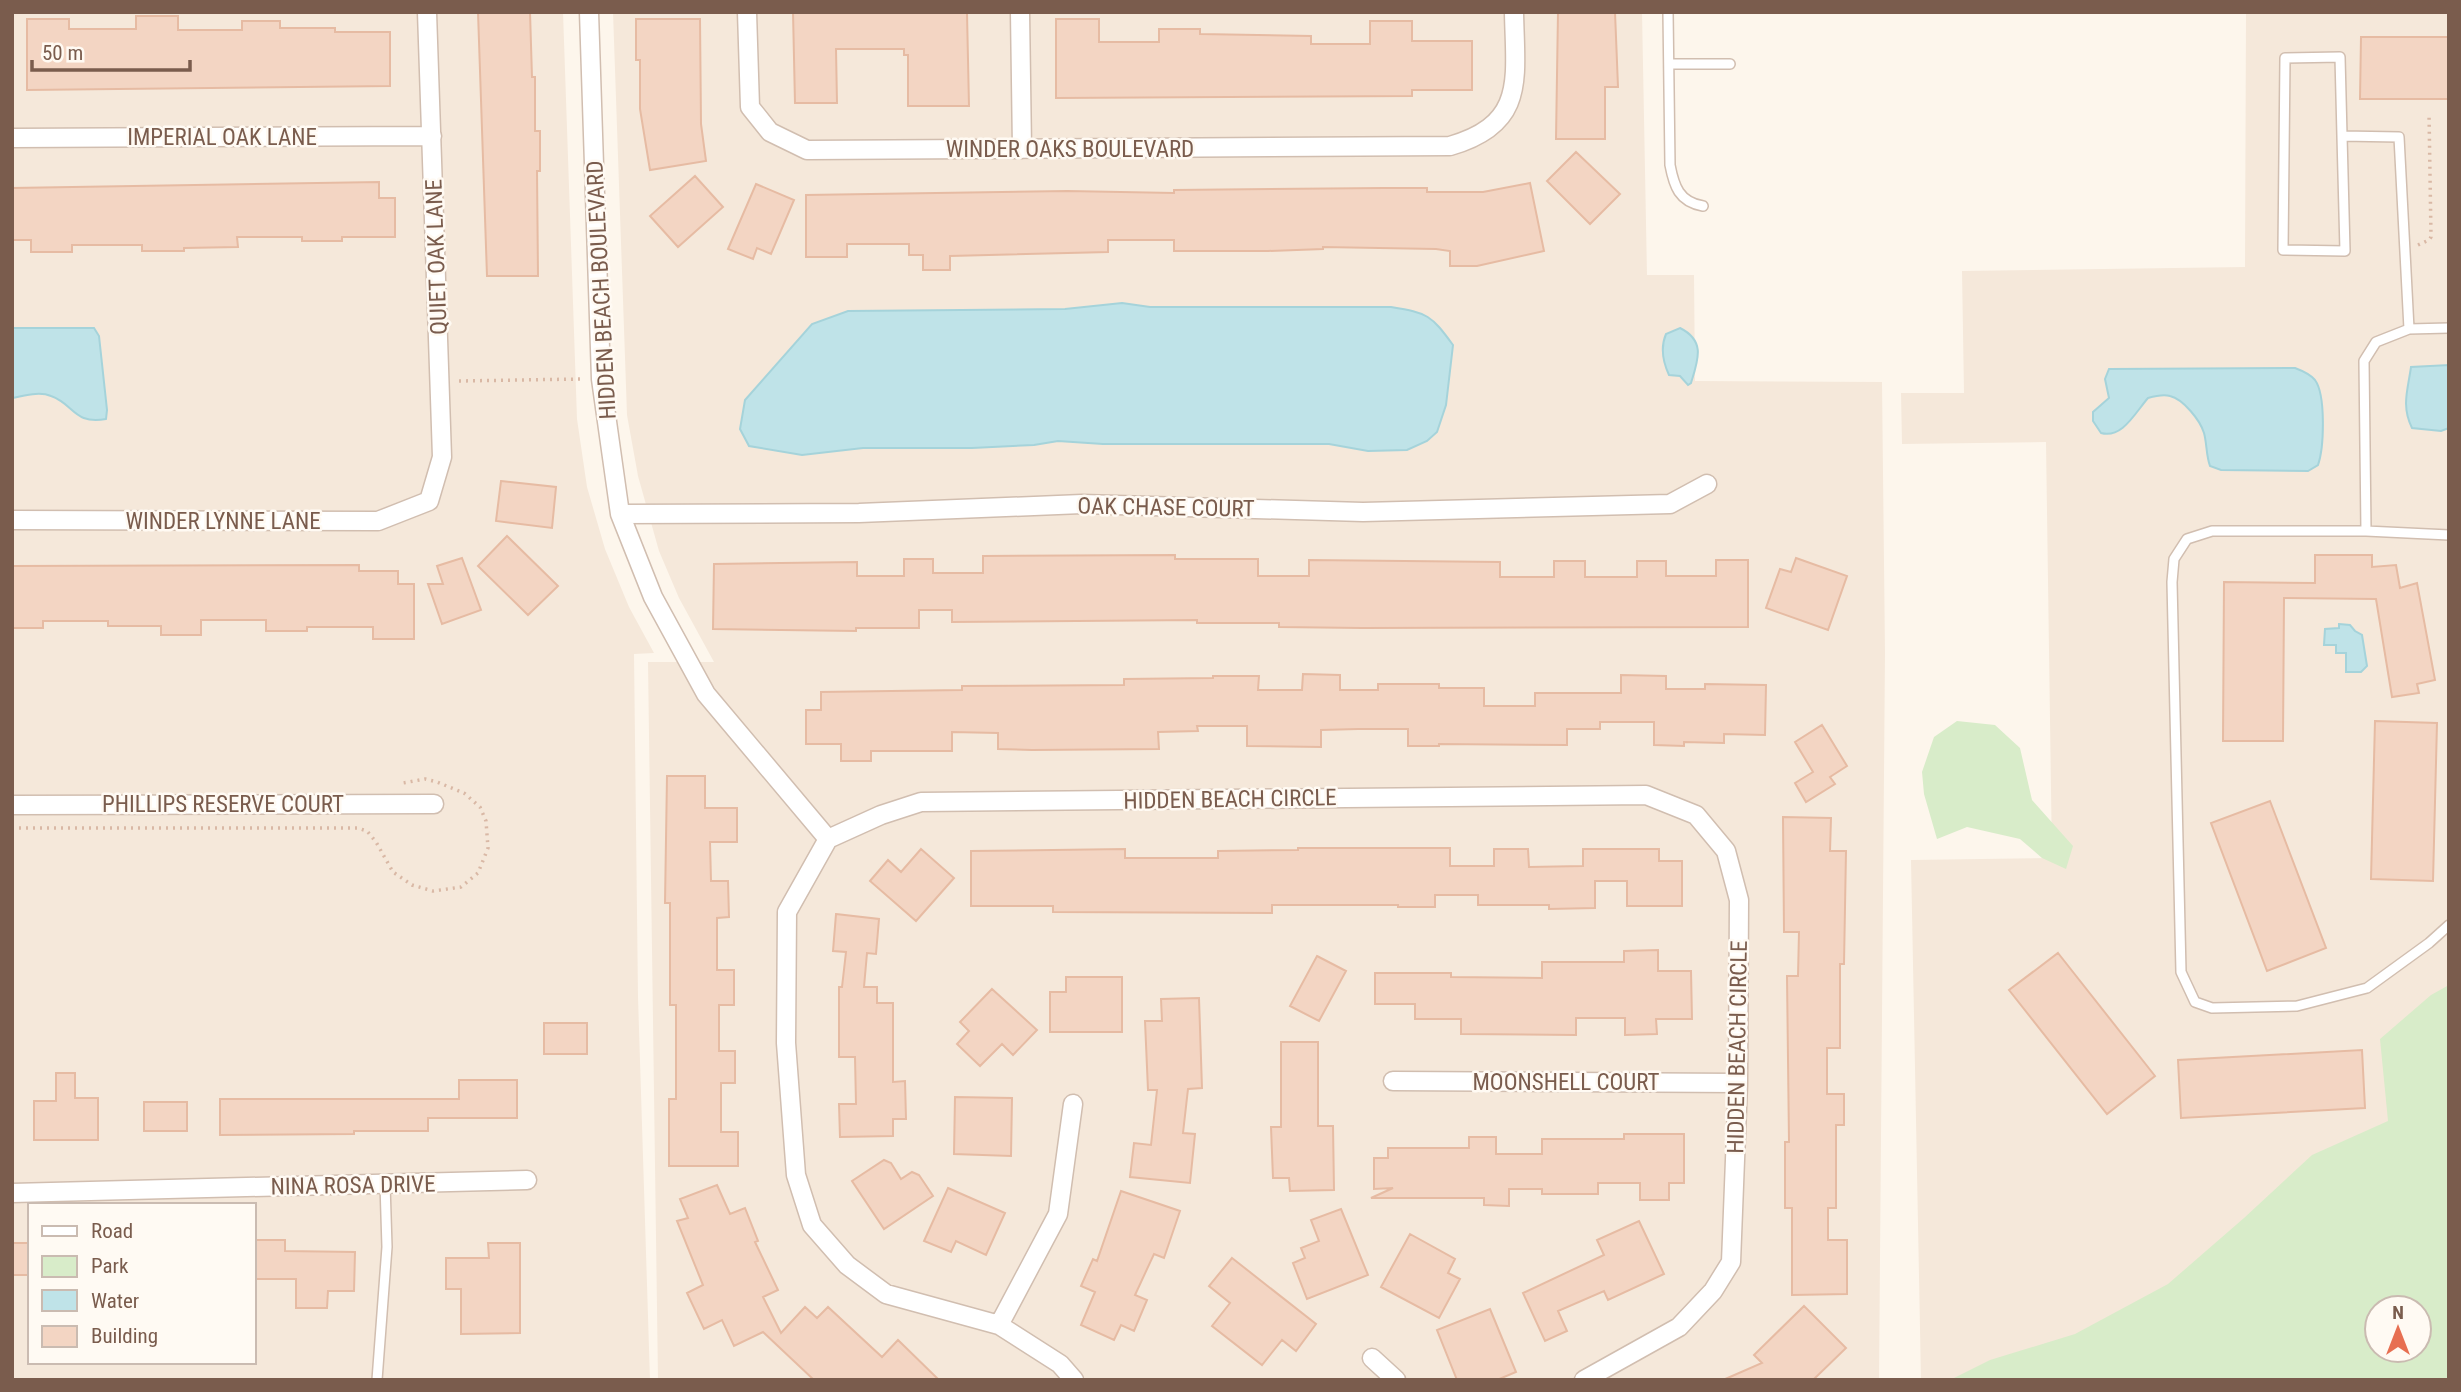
<svg xmlns="http://www.w3.org/2000/svg" width="2461" height="1392" font-family="'Roboto Condensed',sans-serif">
<rect width="100%" height="100%" fill="#fdf6ec"/>
<path fill="#f5e8da" fill-rule="evenodd" d="M12 12H563L577 419 587 487 605 549 629 607 654 653 634 654 638 997 650 1380H12ZM30 1205H254V1362H30Z
M613 12H1642L1647 275H1694L1695 381 1882 382 1885 653 1879 1380H658L648 662H714L679 598 659 551 638 476 627 415Z
M2246 12H2449V1380H1921L1911 860 2052 858 2046 442 1902 444 1901 393H1964L1962 271 2245 267ZM2377 1308H2419V1350H2377Z"/>
<path fill="#d8ecc9" fill-rule="evenodd" d="M1957 721 1995 725 2020 748 2032 800 2073 846 2066 869 2042 858 2020 839 1967 827 1937 839 1924 794 1922 772 1934 737Z
M2449 985V1380H1950L1990 1360 2075 1334 2168 1284 2244 1218 2312 1155 2388 1121 2380 1039 2431 995ZM2377 1308H2419V1350H2377Z"/>
<path fill="#bfe3e8" stroke="#a5d3da" stroke-width="2" d="M1122 303 1150 307H1391C1428 313 1431 315 1453 345L1446 405 1437 432 1427 441 1407 450 1368 451 1329 444H1103L1058 441 1034 445 972 448H863L802 455 749 446 740 429 745 400 812 324 848 311 1065 309Z
M12 328H94L99 336 107 410 106 419C74 425 74 404 51 396 39 391 24 396 12 398Z
M1680 328C1706 341 1698 360 1691 383L1688 385 1680 376 1669 375C1663 362 1660 348 1666 334Z
M2449 365V428L2441 431 2412 428C2401 406 2408 389 2411 367Z
M2295 368C2303 371 2310 374 2315 380 2326 395 2324 448 2318 465L2308 471 2221 470 2210 466C2206 455 2207 444 2204 433 2200 420 2183 399 2170 396 2163 394 2155 396 2148 398 2135 413 2122 439 2101 433L2093 421V412L2109 398 2105 379 2109 369Z
M2339 624 2350 625 2355 631 2362 635 2367 666 2361 672H2346V653H2336V645H2324L2325 629 2339 628Z"/>
<path fill="#f3d5c3" stroke="#e6bba3" stroke-width="2" d="M478 12H530L532 77H535V131H540V171H537L538 276H487Z
M793 12 967 13 969 106H908V55H904V49H836L837 103H795Z
M1558 12H1615L1618 87H1605V139H1556Z
M136 16H178V30H242V21H280V28H335V32H390V86L27 90V19H69V29H136Z
M636 19H700L701 124 706 161 650 170 640 109V60H636Z
M1056 19H1099V42H1159V29H1200V34L1311 36V44H1370V21H1412V41H1472V90H1412V96L1056 98Z
M2361 37H2449V99H2360Z
M1576 152 1620 194 1590 224 1547 181Z
M695 176 723 207 678 247 650 216Z
M379 182V198H395V237H342V241H302V237H237L238 247 184 248V251H142V245H72V252H31V240H12V188Z
M1530 183 1544 251 1477 266H1450V251L1436 249 1323 247V249L1268 251H1174V240H1108V252L950 256V270H923V255H909V244H847V257H806V195L1067 191 1174 193V190L1384 188H1427V192H1483Z
M756 184 794 200 771 254 757 248 753 259 728 249Z
M501 481 556 487 552 528 496 521Z
M507 536 558 586 528 615 478 566Z
M1175 555V559H1258V576H1309V560L1500 562V577H1554V561H1585V577H1637V561H1666V576H1716V560H1748V627L1362 628 1279 627V623H1197V620L952 622V610H919V628H856V631L713 629 714 564 857 562V576H904V559H933V573H983V556Z
M2315 555H2372V567L2396 565 2400 588 2417 583 2435 680 2417 684 2419 693 2392 697 2376 599 2284 598 2283 741H2223L2224 582 2315 583Z
M462 558 481 610 442 624 428 584H443L437 566Z
M1796 558 1847 576 1828 630 1766 608 1780 569 1791 572Z
M359 565V571H398V584H414V639H373V627H307V631H266V620H201V635H161V626H108V621H43V628H12V566Z
M1303 674 1340 675V690H1378V684H1439V688H1484V706H1535V693H1621V675L1666 676V689H1705V684L1766 685 1765 735 1724 734V743L1684 742V746L1654 745V722H1600V729H1567V745L1439 744V746H1408V729H1358L1321 730V747L1247 746V726H1197L1198 731 1158 732 1159 749 1032 750 998 749V733L952 732V751H871V761H841V744H806V710H821V692L962 690V686L1124 685V679L1213 678V676H1259L1258 690H1302Z
M2375 721 2437 723 2433 881 2371 879Z
M1822 725 1847 766 1830 777 1835 784 1806 802 1795 783 1813 772 1795 742Z
M667 776H705V808H737V842H710L711 881H728L729 917 717 918V970H734V1005H719V1051H735V1083H721V1132H738V1166H669V1099H676V1005H670V903H665Z
M2270 801 2326 948 2267 971 2211 823Z
M1783 817 1831 818 1830 851H1846L1844 964H1840V1048H1827V1094H1844V1125H1836V1208H1828V1240H1847V1294L1792 1295V1208H1785V1142H1789L1787 976H1798L1799 932H1784Z
M1298 848H1450V866H1494V849H1528L1529 867 1583 866V849H1659V861H1682V906H1627V881H1595V908L1549 909V905H1478V895H1435V907H1398V905H1272V913L1053 912V906H971V851L1125 849V858H1218V851L1298 850Z
M921 849 954 878 916 921 870 881 888 860 901 872Z
M836 914 879 919 876 954 867 953 864 987H877V1003H893V1082L905 1081 906 1119H893V1136L840 1137 839 1104H856L855 1057H839V987H842L846 952 833 951Z
M1658 950V971H1691L1692 1019H1656L1657 1034 1625 1035V1018H1576V1035L1461 1034V1019H1415V1004H1375V973H1451V977L1542 978V962H1624V951Z
M2058 953 2155 1076 2107 1114 2009 990Z
M1317 956 1346 971 1319 1021 1290 1006Z
M1066 977H1122V1032H1050V992H1066Z
M992 989 1037 1030 1013 1055 1002 1044 980 1066 957 1044 969 1031 960 1022Z
M1199 998 1202 1088 1188 1089 1183 1133 1195 1134 1190 1183 1130 1177 1134 1143 1151 1145 1157 1090H1148L1145 1021H1162L1161 999Z
M544 1023H587V1054H544Z
M1281 1042H1318V1126H1333L1334 1190 1290 1191 1289 1178H1273L1271 1127H1281Z
M2362 1050 2365 1108 2181 1118 2178 1060Z
M56 1073H75V1098H98V1140H34V1101H56Z
M459 1080H517V1118H428V1131H354V1134L220 1135V1099H459Z
M955 1097 1012 1098 1011 1156 954 1154Z
M144 1102H187V1131H144Z
M1624 1134H1684V1183H1669V1200H1640V1183H1598V1194H1542V1189H1509V1206L1484 1205V1198H1371L1393 1188 1374 1189V1158H1388V1148H1469V1137H1496V1154H1542V1139H1624Z
M884 1160 891 1163 901 1179 912 1172 919 1175 933 1196 884 1229 852 1181Z
M717 1185 730 1214 745 1208 758 1241 755 1242 778 1290 763 1297 781 1333 805 1307 817 1318 828 1307 882 1357 898 1340 939 1380H814L763 1332 734 1346 722 1320 704 1329 687 1293 703 1285 677 1221 688 1218 680 1199Z
M948 1188 1005 1213 986 1255 956 1241 951 1252 924 1241Z
M1121 1191 1180 1211 1164 1258 1154 1254 1135 1295 1147 1300 1134 1331 1121 1325 1114 1340 1081 1325 1095 1292 1081 1286 1093 1259 1097 1261Z
M1341 1209 1368 1275 1307 1299 1293 1263 1305 1258 1301 1248 1319 1241 1311 1220Z
M1639 1221 1664 1274 1608 1300 1604 1291 1558 1311 1567 1331 1545 1341 1523 1293 1604 1255 1597 1240Z
M1410 1234 1455 1259 1448 1273 1460 1279 1439 1318 1381 1287Z
M254 1240H285V1251L355 1252 354 1291H328L327 1308H296V1279H254Z
M12 1243H30V1275H12Z
M488 1243H520V1333L461 1334V1289H446V1258H489Z
M1232 1258 1316 1324 1296 1351 1282 1340 1262 1365 1212 1326 1230 1303 1209 1286Z
M1804 1306 1846 1348 1813 1380H1723L1762 1363 1754 1355Z
M1490 1309 1516 1372 1497 1380H1457L1437 1330Z"/>
<g fill="none" stroke-linecap="round" stroke-linejoin="round">
<defs>
<path id="lane" d="M1668 12 1670 165C1674 186 1679 202 1703 206
M1669 64H1730
M2342 136 2345 251 2283 250 2285 58 2340 57 2342 136 2399 137 2409 329
M2366 531 2364 361 2376 342 2409 329 2449 328
M2449 535 2366 531H2212L2187 539 2174 559 2172 582 2181 972 2195 1002 2212 1008 2297 1006 2367 988 2429 943 2449 925
M377 1380 387 1247 385 1184"/>
<path id="street" d="M589 12 601 379 620 514 653 597 706 694 828 839
M747 12 750 107 770 132 807 150 1450 146C1527 124 1515 78 1514 12
M1020 12 1022 149
M12 138 432 136
M620 514 859 513 1082 504 1363 512 1670 504 1707 484
M12 520 378 521 429 501 442 457 427 12
M12 805 434 804
M1393 1081 1738 1083
M12 1193 527 1180
M999 1325 1058 1214 1073 1104
M1372 1358 1396 1380
M1074 1380 1060 1364 999 1325 886 1294 847 1265 812 1225 796 1175 786 1043 787 912 828 839 881 815 921 802 1646 795 1696 815 1726 851 1739 900 1738 1083 1731 1262 1713 1291 1679 1327 1584 1380"/>
</defs>
<use href="#lane" stroke="#d1beb0" stroke-width="12"/>
<use href="#street" stroke="#d1beb0" stroke-width="21"/>
<path stroke="#d9b8a5" stroke-width="3.5" stroke-dasharray="2 5" stroke-linecap="butt" d="M2418 245 2429 240 2431 237 2429 113
M459 381 581 379
M12 828H357L367 831 376 842 393 872 412 885 433 891 461 887 478 873 488 848 486 821 480 807 464 793 437 782 425 779 403 783"/>
<use href="#lane" stroke="#fff" stroke-width="9"/>
<use href="#street" stroke="#fff" stroke-width="18"/>
</g>
<g text-anchor="middle" stroke-width="5" stroke-linejoin="round" paint-order="stroke">
<g font-size="23" fill="#7a5c4d" stroke="#fffaf3">
<text x="222" y="145">IMPERIAL OAK LANE</text>
<text x="1070" y="157">WINDER OAKS BOULEVARD</text>
<text transform="translate(436 257) rotate(-92)" y="8">QUIET OAK LANE</text>
<text transform="translate(601 290) rotate(-93)" y="8">HIDDEN BEACH BOULEVARD</text>
<text transform="translate(1166 507) rotate(1)" y="8">OAK CHASE COURT</text>
<text x="223" y="529">WINDER LYNNE LANE</text>
<text transform="translate(1230 799) rotate(-1)" y="8">HIDDEN BEACH CIRCLE</text>
<text x="223" y="812">PHILLIPS RESERVE COURT</text>
<text transform="translate(1737 1047) rotate(-89)" y="8">HIDDEN BEACH CIRCLE</text>
<text x="1566" y="1090">MOONSHELL COURT</text>
<text transform="translate(353 1185) rotate(-1)" y="8">NINA ROSA DRIVE</text>
</g>
</g>
<rect width="2461" height="1392" fill="none" stroke="#7a5c4d" stroke-width="28"/>
<rect x="28" y="1203" width="228" height="161" fill="#fffaf3" stroke="#cabbb1" stroke-width="2"/>
<rect x="42" y="1226" width="35" height="10" fill="#ffffff" stroke="#cabbb1" stroke-width="2"/>
<text x="91" y="1238" font-size="21" fill="#7a5c4d">Road</text>
<rect x="42" y="1256" width="35" height="21" fill="#d8ecc9" stroke="#cabbb1" stroke-width="2"/>
<text x="91" y="1273" font-size="21" fill="#7a5c4d">Park</text>
<rect x="42" y="1290" width="35" height="21" fill="#bfe3e8" stroke="#cabbb1" stroke-width="2"/>
<text x="91" y="1308" font-size="21" fill="#7a5c4d">Water</text>
<rect x="42" y="1326" width="35" height="21" fill="#f3d5c3" stroke="#cabbb1" stroke-width="2"/>
<text x="91" y="1343" font-size="21" fill="#7a5c4d">Building</text>
<g transform="translate(2398 1329)"><circle r="33" fill="#fffaf3" stroke="#cabbb1" stroke-width="2"/>
<path d="M0-5L12 26L0 18L-12 26Z" fill="#e76f51"/>
<text y="-10" font-size="19" font-weight="bold" text-anchor="middle" fill="#7a5c4d">N</text>
</g>
<path d="M32 60v10h158v-10" fill="none" stroke="#7a5c4d" stroke-width="3.5"/>
<text x="42" y="60" font-size="21" fill="#7a5c4d" stroke="#fffaf3" stroke-width="5" paint-order="stroke">50 m</text>
</svg>
